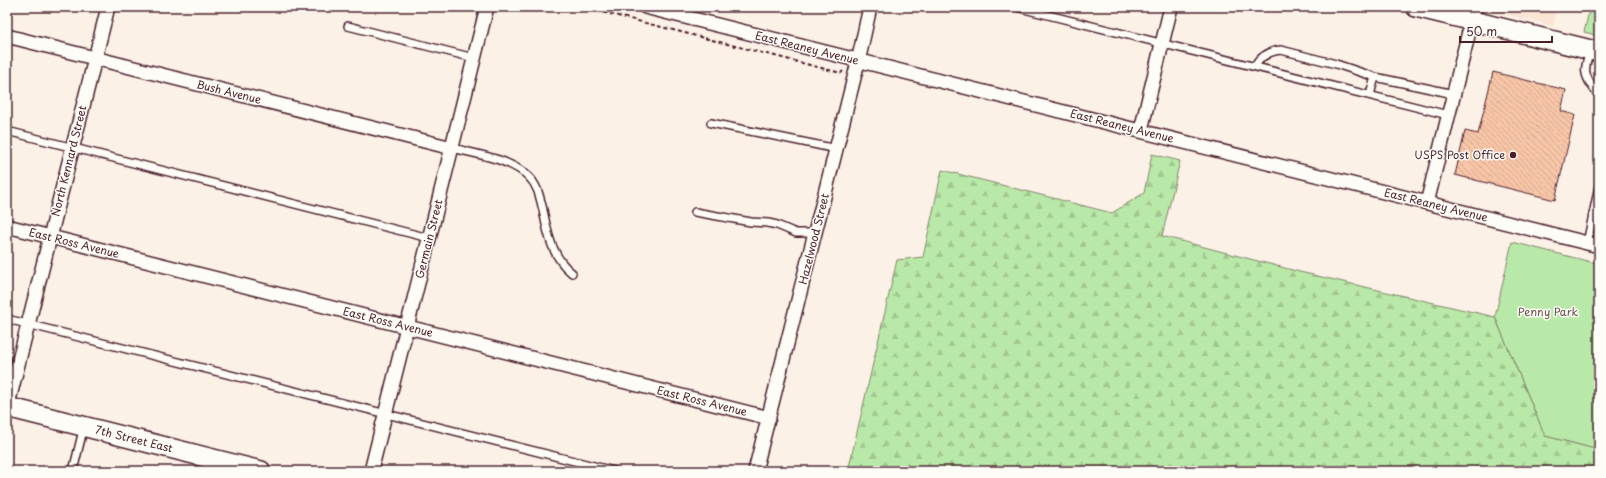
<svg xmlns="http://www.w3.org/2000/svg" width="1606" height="478" font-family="'Playpen Sans',sans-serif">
<defs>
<pattern id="forest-firs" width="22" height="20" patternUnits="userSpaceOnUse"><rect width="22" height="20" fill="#b9e9a8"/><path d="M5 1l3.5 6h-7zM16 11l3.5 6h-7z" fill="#a1c791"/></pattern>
<pattern id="building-back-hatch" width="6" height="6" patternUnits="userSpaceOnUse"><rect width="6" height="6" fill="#f7c5a7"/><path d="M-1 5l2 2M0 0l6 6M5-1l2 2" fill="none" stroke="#d5a990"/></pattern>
</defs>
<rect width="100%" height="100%" fill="#fcf1e7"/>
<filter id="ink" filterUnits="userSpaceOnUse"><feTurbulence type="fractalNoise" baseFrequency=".025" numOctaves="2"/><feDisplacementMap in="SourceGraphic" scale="8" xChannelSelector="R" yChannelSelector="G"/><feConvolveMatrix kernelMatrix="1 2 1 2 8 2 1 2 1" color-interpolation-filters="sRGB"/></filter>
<g filter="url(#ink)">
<path fill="#fae4d4" d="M1490 7H1557L1553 26 1490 10Z"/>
<path fill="#b9e9a8" stroke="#82846a" d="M1590 7H1599V36L1584 32Z
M1512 242 1599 264V450L1545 436 1495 317Z"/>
<path fill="url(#forest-firs)" stroke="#82846a" d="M1152 154 1180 161 1162 236 1300 272 1495 317 1545 436 1599 450V471H848L897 260 923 257 942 170 1112 213 1144 193Z"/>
<path fill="url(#building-back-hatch)" stroke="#4a1f2b" d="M1493 72 1566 90 1561 111 1575 115 1555 200 1455 175 1465 131 1478 134Z"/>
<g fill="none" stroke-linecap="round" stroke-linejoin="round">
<defs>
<path id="lane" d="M1016 7 1448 115
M348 26 474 58
M1591 50C1583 69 1583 75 1596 92L1599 93
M1255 66C1261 56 1269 51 1281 50L1336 64 1375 77
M1370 95 1375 77 1454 94
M711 123 837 149
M7 131 429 238
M452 148C476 154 511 159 529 177 538 186 540 198 543 210 548 235 552 257 572 273
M695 212 751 222 768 223 777 225 796 233H815
M1587 243 1599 186
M7 319 614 471
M73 471 84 426"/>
<path id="street" d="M645 7 1599 246
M7 36 452 148
M1141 130 1171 7
M1427 203 1475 7
M7 226 769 418
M7 408 108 7
M371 471 487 7
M755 471 858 62 870 7"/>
<path id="secondary" d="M1416 7 1599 52
M7 407 261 471"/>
</defs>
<use href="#lane" stroke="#4a1f2b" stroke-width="10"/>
<use href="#street" stroke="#4a1f2b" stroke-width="16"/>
<use href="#secondary" stroke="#4a1f2b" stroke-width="22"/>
<path stroke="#4a1f2b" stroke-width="2" stroke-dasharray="4 3" stroke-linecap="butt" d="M583 7 841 73 843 71"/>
<use href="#lane" stroke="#fdfcf7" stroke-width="7"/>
<use href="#street" stroke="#fdfcf7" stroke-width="13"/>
<use href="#secondary" stroke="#fdfcf7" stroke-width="19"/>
</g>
</g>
<circle fill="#4a1f2b" stroke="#fdfcf7" stroke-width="1.5" cx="1513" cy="155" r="4"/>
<g text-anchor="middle" stroke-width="3" stroke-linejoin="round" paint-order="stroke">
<g font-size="11" fill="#4a1f2b" stroke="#fdfcf7">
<text transform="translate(807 48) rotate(14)" y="4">East Reaney Avenue</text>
<text transform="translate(229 92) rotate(14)" y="4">Bush Avenue</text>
<text transform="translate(1122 126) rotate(14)" y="4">East Reaney Avenue</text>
<text transform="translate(69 161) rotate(-76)" y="4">North Kennard Street</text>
<text transform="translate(1436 205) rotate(14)" y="4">East Reaney Avenue</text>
<text transform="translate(429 239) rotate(-76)" y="4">Germain Street</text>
<text transform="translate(814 239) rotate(-76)" y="4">Hazelwood Street</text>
<text transform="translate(74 243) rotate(14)" y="4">East Ross Avenue</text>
<text transform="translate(388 322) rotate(14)" y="4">East Ross Avenue</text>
<text transform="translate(702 401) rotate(14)" y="4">East Ross Avenue</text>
<text transform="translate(134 439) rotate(14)" y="4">7th Street East</text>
</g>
<g font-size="11" fill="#4a1f2b" stroke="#fdfcf7" text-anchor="end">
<text x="1505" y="159">USPS Post Office</text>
</g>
<g font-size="11" fill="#66524a" stroke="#fdfcf7">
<text x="1548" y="316">Penny Park</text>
</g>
</g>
<rect width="1606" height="478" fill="none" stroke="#fdfcf7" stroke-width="24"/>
<rect x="12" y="12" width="1582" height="454" fill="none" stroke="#4a1f2b" stroke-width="1.5" filter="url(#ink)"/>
<path d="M1460 36v6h92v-6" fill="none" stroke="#4a1f2b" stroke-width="2"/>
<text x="1466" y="36" font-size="12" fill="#4a1f2b" stroke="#fdfcf7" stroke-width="3" paint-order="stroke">50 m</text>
</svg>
